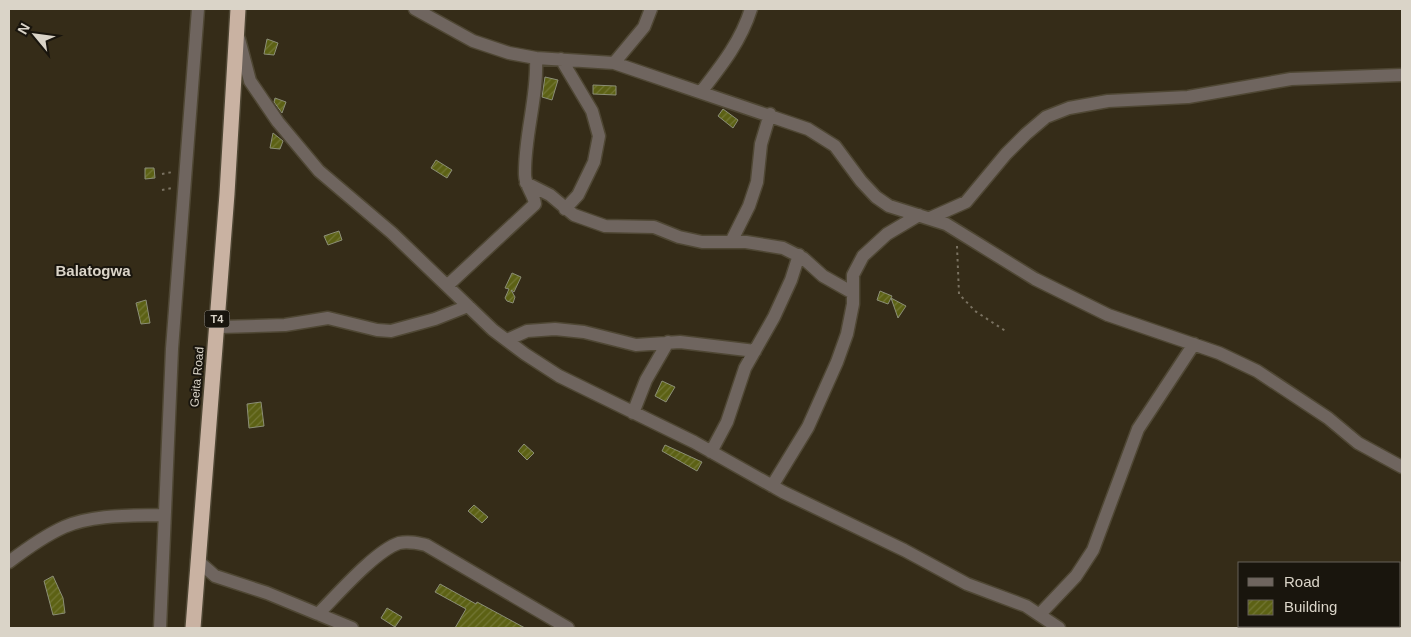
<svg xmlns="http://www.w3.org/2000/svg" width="1411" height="637" font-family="Arial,sans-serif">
<defs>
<pattern id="building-hatch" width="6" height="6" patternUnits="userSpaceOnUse" patternTransform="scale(1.25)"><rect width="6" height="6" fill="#5c6114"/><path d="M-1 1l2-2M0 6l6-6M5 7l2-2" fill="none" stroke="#737735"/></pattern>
</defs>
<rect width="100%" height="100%" fill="#352c18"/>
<path fill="url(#building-hatch)" stroke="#8b8e76" d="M267 39 278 43 274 55 264 54Z
M545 77 558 80 552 100 542 97Z
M593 85 616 86V95L593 94Z
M275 98 286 102 282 113 274 102Z
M723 109 738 120 733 128 718 116Z
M273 133 283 141 280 149 270 148Z
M436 160 452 170 447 178 431 168Z
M145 168H154L155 178 145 179Z
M339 231 342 240 328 245 324 236Z
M512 273 521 277 514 292 511 290 515 297 513 303 507 301 505 298 509 289 505 288Z
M880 291 892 296 888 304 877 300Z
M891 298 906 306 898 318Z
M146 300 150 323 141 324 136 303Z
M662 381 675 387 666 402 655 396Z
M261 402 264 426 249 428 247 404Z
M524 444 534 453 527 460 518 451Z
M665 445 702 462 697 471 662 451Z
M474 505 488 517 482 523 468 511Z
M53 576 63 598 65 613 53 615 44 581Z
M440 584 476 604 477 602 525 628H455L466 609 435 592Z
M387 608 402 617 395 627 381 618Z"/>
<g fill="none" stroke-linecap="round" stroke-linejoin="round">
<defs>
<path id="minor" d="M415 9 473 41 509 53 536 58 614 63 808 129 835 146 861 181 876 197 889 206 946 224 1035 279 1108 315 1219 353 1257 371 1328 418 1358 443 1402 467
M239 39 250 81 278 122 319 171 392 233 493 330 525 354 559 376 694 442 783 492 904 550 967 584 1026 606 1059 628
M561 59 592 111 599 136 594 162 578 195 565 209
M614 63 644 27 651 9
M701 92C722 65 741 41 751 9
M526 183 550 195 574 215 605 226 654 227 679 237 702 242H746L783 248 803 258 823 276 853 293
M930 218 966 202 1006 154 1026 134 1046 117 1069 108 1108 101 1188 97 1291 79 1402 75
M731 242 749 206 757 182 761 144 770 114
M448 285 535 204C534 194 525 186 525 175 524 136 538 97 536 58
M217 322 220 327 285 325 328 318 377 330 391 331 435 319 468 306
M507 340 527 331 555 329 584 332 636 345 680 342 755 351
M633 413 646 380 668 342
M711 452 727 422 745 368 774 317 791 280 799 255
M772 486 808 427 837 362 847 334 853 304V275L863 256 887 234 919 215
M197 560 215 576 267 593 352 628
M9 562C26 549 44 536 64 527 94 514 132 516 164 515
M318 614C337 595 375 551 399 543 409 541 417 543 426 545L568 628
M1040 614 1076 576 1093 550 1138 429 1194 344
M160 628 172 349 198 9"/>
<path id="highway" d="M193 628 227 194 238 9"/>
</defs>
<use href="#minor" stroke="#4f4734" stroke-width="15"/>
<use href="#highway" stroke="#4f4734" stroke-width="18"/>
<path stroke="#7a7261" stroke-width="2" stroke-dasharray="2.5 4" stroke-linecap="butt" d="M162 174 173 172
M162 190 172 188
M957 246 959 294 975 311 1007 332"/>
<use href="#minor" stroke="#6f655f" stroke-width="12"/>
<use href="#highway" stroke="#c9b2a2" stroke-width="15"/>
</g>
<g text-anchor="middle" stroke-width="4" stroke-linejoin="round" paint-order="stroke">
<rect fill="#19150d" stroke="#a09b90" stroke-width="1" x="204.5" y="310.5" width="25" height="17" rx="4"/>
<g font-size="11" font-weight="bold" fill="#dad4c8">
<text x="217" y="323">T4</text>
</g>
<g font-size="12" fill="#dad4c8" stroke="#19150d">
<text transform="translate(197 377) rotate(-85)" y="4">Geita Road</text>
</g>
<g font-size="15" font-weight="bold" fill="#dad4c8" stroke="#19150d">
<text x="93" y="276">Balatogwa</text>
</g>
</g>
<rect width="1411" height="637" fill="none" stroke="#dad4c8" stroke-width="20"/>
<rect x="1238" y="562" width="162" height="65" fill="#19150d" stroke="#666158"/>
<rect x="1248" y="578" width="25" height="8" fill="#6f655f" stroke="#666158"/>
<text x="1284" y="587" font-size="15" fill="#dad4c8">Road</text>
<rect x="1248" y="600" width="25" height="15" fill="url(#building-hatch)" stroke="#666158"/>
<text x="1284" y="612" font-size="15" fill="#dad4c8">Building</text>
<g transform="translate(35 35) rotate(299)" stroke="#19150d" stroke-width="4" paint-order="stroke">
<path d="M0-4L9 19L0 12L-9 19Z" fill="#dad4c8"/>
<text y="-8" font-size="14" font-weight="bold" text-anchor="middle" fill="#dad4c8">N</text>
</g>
</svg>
